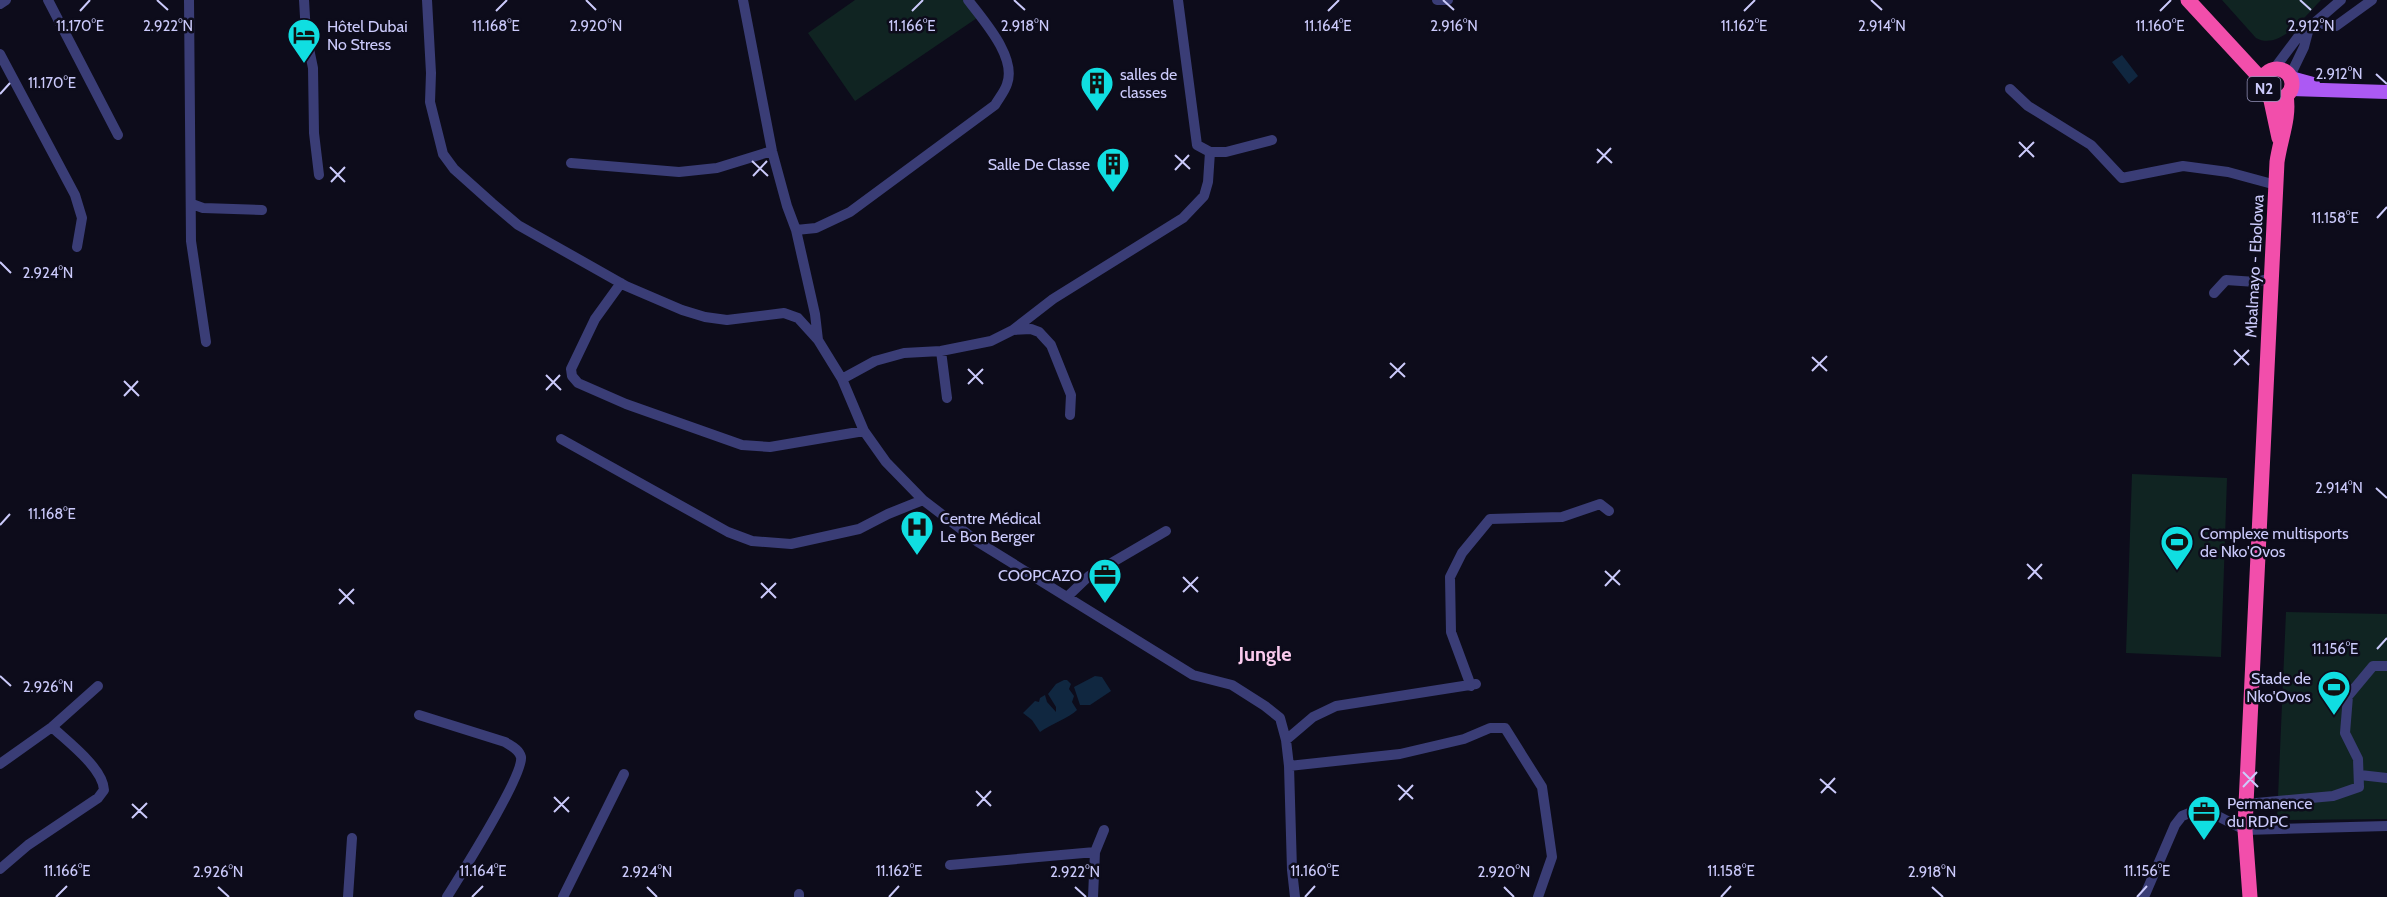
<svg xmlns="http://www.w3.org/2000/svg" width="2387" height="897" font-family="Cabin,sans-serif">
<rect width="100%" height="100%" fill="#0d0c1b"/>
<path fill="#102422" d="M855 0H965L977 18 855 101 808 33Z
M2222 0H2321C2305 16 2280 51 2256 38Z
M2132 474 2227 478 2221 657 2126 653Z
M2286 612 2387 614V819L2277 820Z"/>
<path fill="#102740" d="M2122 55 2138 76 2129 84 2112 62Z
M1095 676 1102 677 1111 691 1090 705H1080L1074 687Z
M1064 680H1067L1071 684 1069 689 1074 696 1072 702 1077 710C1070 717 1050 725 1040 732L1032 720 1023 713 1035 701 1039 702 1040 698 1045 695 1047 702 1056 712V707L1048 694 1056 684Z"/>
<g fill="none" stroke-linecap="round" stroke-linejoin="round">
<path stroke="#3a3d76" stroke-width="10" d="M48 0 118 135
M189 0 191 241 206 342
M304 0 306 34 313 68 314 133 319 175
M427 0 431 73 430 102 443 154 454 169 492 203 518 225 626 286 682 310 705 317 727 320 784 313 798 318 818 340
M743 0 772 151 787 206 796 230 815 314 818 340 842 379 864 431 886 462 923 500 978 542 1193 675 1232 685 1265 706 1280 718 1286 740 1289 766 1292 870 1295 897
M1178 0 1197 145 1210 152H1226L1272 140
M1437 0H1448
M0 4 6 0
M2318 21 2323 24 2336 26 2372 0
M0 54 75 195 82 218 77 247
M2274 69 2298 37 2341 0
M2290 76 2304 47 2309 28
M2010 89 2028 106 2091 145 2122 178 2183 166 2228 172 2276 185
M571 163 679 172 717 168 772 151
M192 204 203 208 262 210
M796 230 816 228 850 212 995 105C999 98 1005 91 1007 84 1017 57 983 20 968 0
M621 283 595 319 571 369 572 376 578 383 626 404 742 445 770 447 864 431
M2214 293 2226 280 2256 282 2271 278
M1013 330 1031 329 1039 332 1051 345 1071 395 1070 415
M941 351 947 398
M842 379 875 361 904 353 941 351 991 341 1013 330 1053 299 1183 218 1204 196 1208 182 1210 152
M561 439 728 532 752 541 791 544 859 529 888 514 923 500
M1067 597 1089 576 1166 531
M1471 686 1451 632 1450 577 1462 553 1490 519 1562 517 1600 504 1609 511
M419 715 505 742C511 746 519 749 521 757 524 775 460 876 447 897
M1286 740 1313 717 1336 706 1476 684
M0 764 52 727 98 686
M1289 766 1400 754 1464 739 1490 728H1505L1542 787 1552 857 1538 897
M2360 775 2387 778
M2246 804 2333 796 2359 787 2358 759 2345 733 2348 696 2373 666H2387
M950 865 1095 852
M0 869 28 845 98 798 104 790C103 768 68 742 52 727
M799 894V897
M348 897 352 838
M563 897 624 774
M1093 897 1095 852 1104 830
M2144 897 2175 825 2182 816 2202 808 2245 830 2387 826"/>
<path stroke="#ac59f3" stroke-width="14" d="M2291 78 2313 84
M2291 89 2387 92"/>
<path stroke="#f24eab" stroke-width="15" d="M2188 0 2263 81
M2262 84a15 15 0 1 1 30 0a15 15 0 1 1-30 0Z
M2270 96 2279 138
M2250 897 2245 830 2246 804 2277 162C2280 140 2290 117 2286 96"/>
</g>
<path fill="none" stroke="#cbcafb" stroke-width="2" d="M157 0 168 10M586 0 596 10M1014 0 1025 10M1443 0 1454 10M1871 0 1882 10M2300 0 2311 10M80 11 90 0M496 11 507 0M912 11 923 0M1328 11 1339 0M1744 11 1755 0M2160 11 2171 0M2376 74 2387 84M0 94 10 83M2019 142 2034 157M1597 149 1612 163M1175 155 1190 169M2019 157 2034 142M752 161 768 176M1597 163 1611 148M330 167 345 182M1175 170 1189 155M753 176 767 161M331 182 345 167M2377 218 2387 207M0 262 11 273M2234 350 2249 365M1812 357 1827 371M1390 363 1405 377M2234 365 2249 350M968 369 983 384M1812 371 1827 356M546 375 561 390M1390 378 1405 363M124 381 139 396M968 384 983 369M546 390 560 375M124 396 138 381M2376 488 2387 498M0 525 10 514M2027 564 2042 579M1605 571 1620 585M1183 577 1198 592M2028 579 2042 564M761 583 776 598M1605 586 1620 570M339 589 354 604M1183 592 1198 577M761 598 776 583M339 604 354 589M2377 649 2387 638M0 676 11 686M2243 772 2258 787M1820 779 1836 793M1398 785 1413 799M2243 787 2257 772M976 791 991 806M1821 793 1835 778M554 797 569 812M1399 800 1413 785M132 804 147 818M977 806 991 791M554 812 569 797M132 818 147 803M218 887 229 897M647 887 657 897M1075 887 1086 897M1504 887 1514 897M1932 887 1943 897M56 897 67 886M472 897 483 886M889 897 899 886M1305 897 1315 886M1721 897 1731 886M2137 897 2147 886"/>
<defs>
<symbol id="hotel-pin" viewBox="-11 -11 22 30"><path d="M0 17L-7.5 6A9.5 9.5 0 1 1 7.5 6Z" fill="#10dee1" stroke="#0d0c1b"/><path d="M-6-4.5h1.5V1H6V5H4.5V3h-9V5H-6ZM-4 0a1.8 1.8 0 1 1 3.6 0ZM.5 0V-2.5h3Q6-2.5 6 0Z" fill="#111"/></symbol>
<symbol id="building-pin" viewBox="-11 -11 22 30"><path d="M0 17L-7.5 6A9.5 9.5 0 1 1 7.5 6Z" fill="#10dee1" stroke="#0d0c1b"/><path d="M-4-6H4V6H1V3H-1V6H-4ZM-2.5-4.3h1.7v1.8h-1.7ZM.8-4.3h1.7v1.8H.8ZM-2.5-1h1.7V.8h-1.7ZM.8-1h1.7V.8H.8Z" fill="#111"/></symbol>
<symbol id="hospital-pin" viewBox="-11 -11 22 30"><path d="M0 17L-7.5 6A9.5 9.5 0 1 1 7.5 6Z" fill="#10dee1" stroke="#0d0c1b"/><path d="M-5-5h3v3.5h4V-5h3V5h-3V1.5h-4V5h-3Z" fill="#111"/></symbol>
<symbol id="stadium-pin" viewBox="-11 -11 22 30"><path d="M0 17L-7.5 6A9.5 9.5 0 1 1 7.5 6Z" fill="#10dee1" stroke="#0d0c1b"/><path d="M0-5a6.5 5 0 1 0 0 10a6.5 5 0 1 0 0-10ZM-3.5-1.8h7v3.6h-7Z" fill="#111"/></symbol>
<symbol id="office-pin" viewBox="-11 -11 22 30"><path d="M0 17L-7.5 6A9.5 9.5 0 1 1 7.5 6Z" fill="#10dee1" stroke="#0d0c1b"/><path d="M-6-3h4V-5.5h4V-3h4V5H-6ZM-1-4.5V-3h2v-1.5ZM-6 0V1H6V0Z" fill="#111"/></symbol>
</defs>
<g fill-rule="evenodd">
<use href="#hotel-pin" x="285" y="16" width="38" height="52"/>
<use href="#building-pin" x="1078" y="64" width="38" height="52"/>
<use href="#building-pin" x="1094" y="145" width="38" height="52"/>
<use href="#hospital-pin" x="898" y="508" width="38" height="52"/>
<use href="#stadium-pin" x="2158" y="523" width="38" height="52"/>
<use href="#office-pin" x="1086" y="556" width="38" height="52"/>
<use href="#stadium-pin" x="2315" y="668" width="38" height="52"/>
<use href="#office-pin" x="2185" y="793" width="38" height="52"/>
</g>
<g text-anchor="middle" stroke-width="5" stroke-linejoin="round" paint-order="stroke">
<rect fill="#0d0c1b" stroke="#9291b8" stroke-width="1.5" x="2247.5" y="77" width="33" height="24" rx="4.5"/>
<g font-size="15" font-weight="bold" fill="#cbcafb">
<text x="2264" y="94">N2</text>
</g>
<g font-size="16" fill="#cbcafb" stroke="#0d0c1b" text-anchor="start">
<text x="327" y="32">Hôtel Dubai<tspan x="327" dy="18">No Stress</tspan></text>
<text x="1120" y="80">salles de<tspan x="1120" dy="18">classes</tspan></text>
<text x="1090" y="170" text-anchor="end">Salle De Classe</text>
<text x="940" y="524">Centre Médical<tspan x="940" dy="18">Le Bon Berger</tspan></text>
<text x="2200" y="539">Complexe multisports<tspan x="2200" dy="18">de Nko'Ovos</tspan></text>
<text x="1082" y="581" text-anchor="end">COOPCAZO</text>
<text x="2311" y="684" text-anchor="end">Stade de<tspan x="2311" dy="18">Nko'Ovos</tspan></text>
<text x="2227" y="809">Permanence<tspan x="2227" dy="18">du RDPC</tspan></text>
</g>
<g font-size="16" fill="#cbcafb" stroke="#0d0c1b">
<text transform="translate(2254 266) rotate(-87)" y="6">Mbalmayo - Ebolowa</text>
</g>
<g font-size="20" font-weight="bold" fill="#fbcbee" stroke="#0d0c1b">
<text x="1265" y="661">Jungle</text>
</g>
</g>
<g font-size="15" text-anchor="middle" fill="#cbcafb" stroke="#0d0c1b" stroke-width="5" stroke-linejoin="round" paint-order="stroke">
<text x="168" y="31">2.922°N</text>
<text x="596" y="31">2.920°N</text>
<text x="1025" y="31">2.918°N</text>
<text x="1454" y="31">2.916°N</text>
<text x="1882" y="31">2.914°N</text>
<text x="2311" y="31">2.912°N</text>
<text x="912" y="31">11.166°E</text>
<text x="1328" y="31">11.164°E</text>
<text x="1744" y="31">11.162°E</text>
<text x="2160" y="31">11.160°E</text>
<text x="80" y="31">11.170°E</text>
<text x="496" y="31">11.168°E</text>
<text x="2339" y="79">2.912°N</text>
<text x="52" y="88">11.170°E</text>
<text x="2335" y="223">11.158°E</text>
<text x="48" y="278">2.924°N</text>
<text x="2339" y="493">2.914°N</text>
<text x="52" y="519">11.168°E</text>
<text x="2335" y="654">11.156°E</text>
<text x="48" y="692">2.926°N</text>
<text x="67" y="876">11.166°E</text>
<text x="483" y="876">11.164°E</text>
<text x="899" y="876">11.162°E</text>
<text x="1315" y="876">11.160°E</text>
<text x="1731" y="876">11.158°E</text>
<text x="2147" y="876">11.156°E</text>
<text x="218" y="877">2.926°N</text>
<text x="647" y="877">2.924°N</text>
<text x="1075" y="877">2.922°N</text>
<text x="1504" y="877">2.920°N</text>
<text x="1932" y="877">2.918°N</text>
</g>
</svg>
